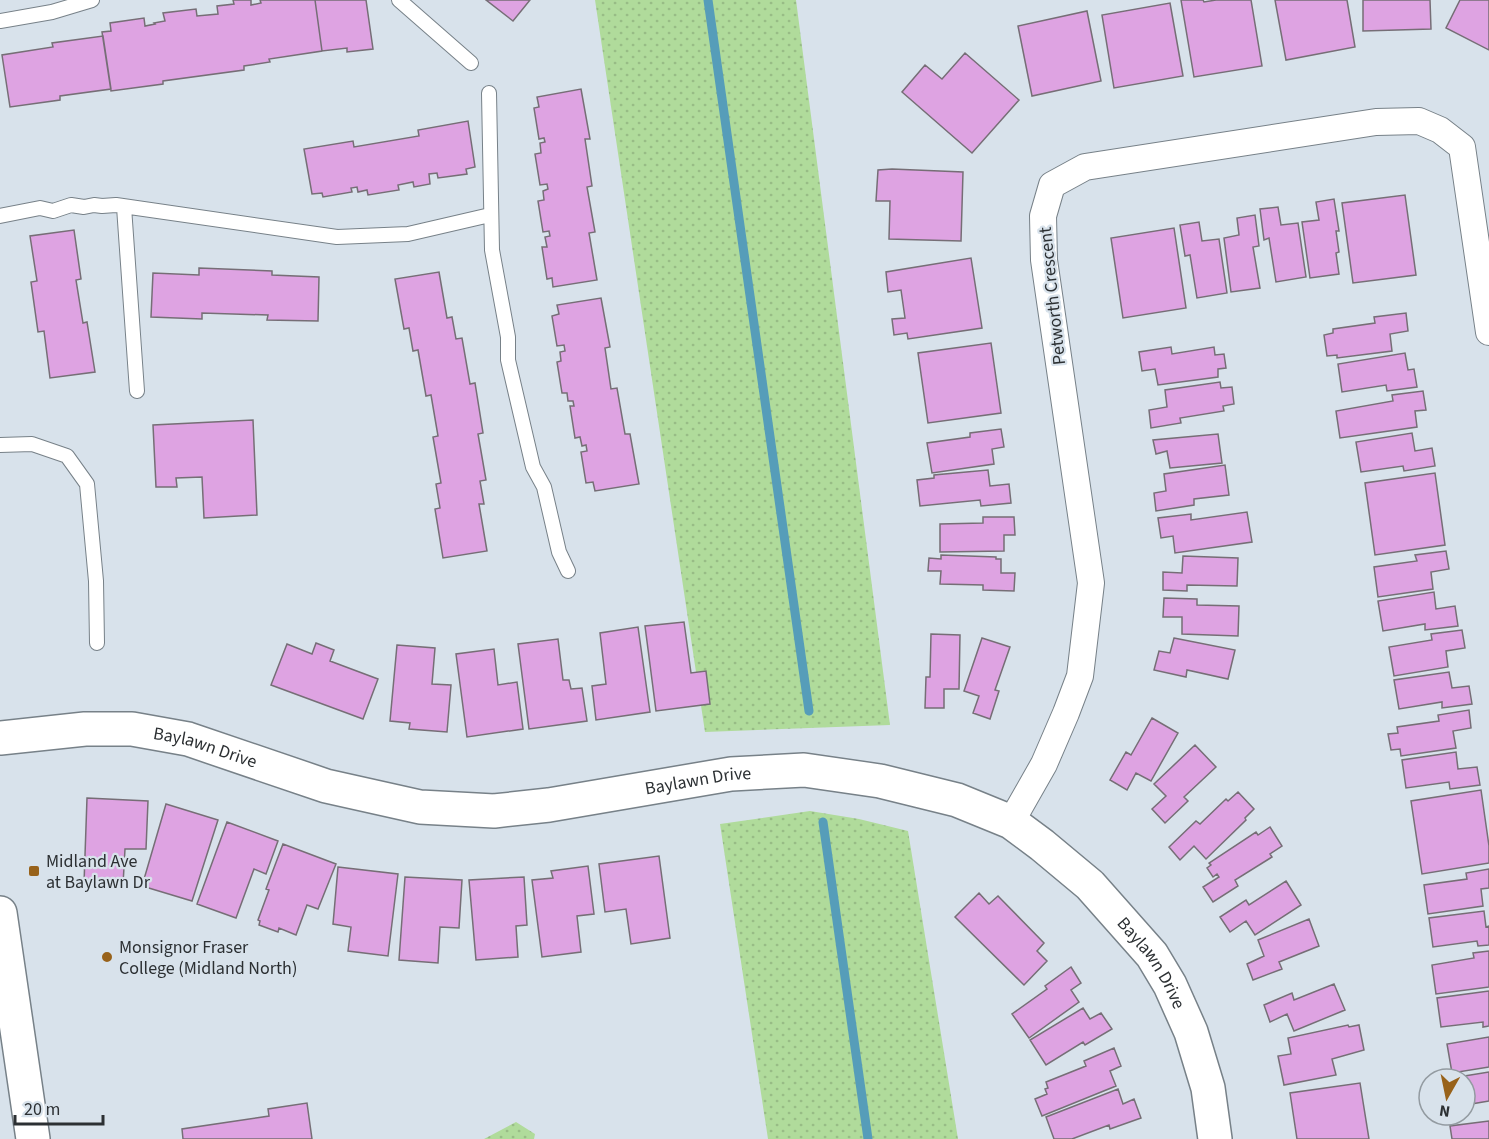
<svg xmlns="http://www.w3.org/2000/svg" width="1489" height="1139" font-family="'Source Sans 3',sans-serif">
<defs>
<pattern id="grass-dots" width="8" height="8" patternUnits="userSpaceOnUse" patternTransform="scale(1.5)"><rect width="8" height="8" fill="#b0db9b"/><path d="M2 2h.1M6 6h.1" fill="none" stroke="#98bc86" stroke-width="1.8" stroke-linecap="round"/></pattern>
</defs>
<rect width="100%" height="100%" fill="#d8e2eb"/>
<path fill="url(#grass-dots)" d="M595 0H796L890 725 705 732Z
M810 811 859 819 908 831 958 1139H768L720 824Z
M516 1122 535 1134 534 1139H484Z"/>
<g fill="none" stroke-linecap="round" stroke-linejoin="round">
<path stroke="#569db9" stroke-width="9" d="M708 0 809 711
M823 822 868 1139"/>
</g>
<path fill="#dea3e2" stroke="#766e76" stroke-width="1.5" d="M233 0H251V5L261 3 260 0H315L322 51 269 59 270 62 244 66V70L163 81V84L111 91 102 32 111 31 110 23 144 18 145 26 155 24 154 23 165 21 163 13 196 9 197 16 218 14 217 6 234 4Z
M315 0H366L373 49 347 52V48L322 51Z
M486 0H530L513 21Z
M1181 0H1203L1204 2 1216 0H1251L1262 66 1194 77Z
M1275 0H1347L1355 47 1286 60Z
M1363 0H1430L1431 29 1363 31Z
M1460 0H1489V50L1446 28Z
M1170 3 1183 76 1114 88 1102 15Z
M1087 11 1101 81 1032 96 1018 26Z
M103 36 111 89 60 96V100L10 107 2 55 53 47 52 43Z
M965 53 1019 100 972 153 902 92 925 65 942 79Z
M581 89 590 139H585L592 186 587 187 595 232 589 233 597 280 553 287 552 278 547 279 542 247H547L545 237 550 236 549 231 543 232 538 201 544 200 543 191 548 189 547 184 540 185 535 154 541 153 540 143 545 142 544 138 539 139 534 108 539 107 537 97Z
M468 121 475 167 466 169 467 174 438 178 437 173 429 174 430 184 414 187 413 182 398 185 399 190 368 195 367 190 358 192 357 187 351 188 352 192 323 197 322 193 312 194 304 149 353 141 354 147 419 136 418 130Z
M892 169 963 172 961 241 889 239 890 201H876L878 170Z
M1405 195 1416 275 1353 283 1342 203Z
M1334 199 1339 231H1336L1339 252 1336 253 1339 274 1310 278 1302 222 1319 220 1316 202Z
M1278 207 1281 225 1298 223 1306 277 1276 282 1269 238 1264 240 1260 209Z
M1255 215 1259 246 1253 247 1260 288 1231 292 1224 238 1239 235 1237 218Z
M1199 222 1202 241 1219 239 1227 293 1197 298 1190 255 1185 256 1180 225Z
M1174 228 1186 308 1123 318 1111 238Z
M74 230 81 279 76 280 83 323 87 322 95 372 50 378 44 331 38 332 31 282 37 281 30 236Z
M971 258 982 328 908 339 907 333 894 335 892 319 905 318 901 290 888 292 886 272Z
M199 268 272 271V275L319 277 318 321 267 320 268 315 202 313V319L151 317 153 273 199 275Z
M439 272 447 318 452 317 456 339 462 338 470 384 475 383 483 433 478 434 486 480 480 481 484 504H479L487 551 443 558 435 509 440 508 436 484 441 483 433 437 438 436 431 395 426 396 418 350 413 351 409 328 404 329 395 279Z
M601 298 610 347 605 348 611 389 617 388 625 434H630L639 484 595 491 593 482 586 483 581 452 587 451 586 445 582 446 580 437 575 438 570 406H574L573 401H568L567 393H562L557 362 561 361 560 352 565 351 564 345 557 346 552 316 559 314 557 305Z
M1406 313 1408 331 1390 334 1392 351 1337 358V355L1327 356 1324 335 1333 333V329L1375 323 1374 317Z
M991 343 1001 413 928 423 918 353Z
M1171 347 1172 354 1214 347 1215 355 1224 354 1226 368 1218 369V377L1158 385 1155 369 1142 371 1139 352Z
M1405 353 1408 370 1414 369 1417 387 1387 391 1386 385 1342 392 1338 364Z
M1220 382 1221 388 1232 387 1234 404 1223 406 1224 411 1180 418 1181 423 1151 428 1149 410 1167 407 1165 390Z
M1423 391 1426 410 1415 411 1417 427 1340 438 1336 411 1393 401 1392 395Z
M253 420 257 515 204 518 202 477 176 478 177 487H156L153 425Z
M1001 429 1004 447 992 449 994 464 932 473 927 443 970 437V433Z
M1412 433 1415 451 1432 448 1435 466 1404 471 1403 466 1361 472 1356 442Z
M1218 434 1222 463 1170 468 1167 451 1156 454 1153 440Z
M1225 465 1229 495 1194 499V505L1156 511 1154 493 1166 491 1164 474Z
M988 470 990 486 1009 484 1011 503 981 506 980 500 920 506 917 480 934 478V475Z
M1435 473 1445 545 1375 555 1365 483Z
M1247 512 1252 542 1175 553 1173 536 1161 538 1158 518 1191 514V520Z
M983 517H1014L1015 535H1004V551L940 552V524L983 523Z
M1446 551 1449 569 1431 572 1433 589 1378 597 1374 567 1417 561 1415 555Z
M941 555 996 557V559H1001V573H1015L1014 591 983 590V585L940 584 941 571H928L929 558 941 559Z
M1183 556 1238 558 1237 586 1187 585V591L1163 590V572L1182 573Z
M1434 592 1436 609 1455 606 1458 626 1425 630V624L1383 631 1378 601Z
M1164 598 1197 599V605L1239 606 1238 636 1182 634V617H1163Z
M684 622 691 673 706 671 710 704 656 711 645 626Z
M638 627 650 712 596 720 592 686 606 684 600 633Z
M1462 630 1465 648 1446 651 1448 667 1394 676 1389 647 1432 640 1431 634Z
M931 634 960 635 959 689H944V708H925L926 677H930Z
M982 638 1010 647 995 690 999 691 990 719 973 713 979 696 964 691Z
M1174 638 1235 650 1228 679 1187 670 1186 677 1154 670 1159 651 1170 653Z
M558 639 563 680H569L571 689 582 688 587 721 529 729 518 644Z
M316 643 334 650 330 661 378 679 363 719 271 685 287 644 312 654Z
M397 645 435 648 432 684 451 685 447 732 409 729 410 723 390 721Z
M494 649 498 685 517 682 523 729 467 737 456 654Z
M1449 672 1452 688 1469 686 1472 704 1442 708V702L1399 709 1394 680Z
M1469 710 1471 728 1453 731 1456 748 1401 756 1400 749 1391 750 1388 734 1398 733 1397 727 1439 721 1438 715Z
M1152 718 1178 733 1151 781 1136 773 1127 790 1110 780 1126 752 1131 755Z
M1195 745 1216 767 1184 797 1188 801 1165 823 1152 809 1166 796 1154 784Z
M1456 752 1458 769 1477 767 1480 785 1450 789 1449 782 1406 788 1402 760Z
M1481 790 1489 846V863L1422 874 1411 801Z
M1238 792 1254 809 1245 818 1246 820 1206 859 1194 846 1180 860 1169 847 1196 821 1200 824 1226 799 1228 801Z
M87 798 148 801 146 849H125L123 885 84 884Z
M166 804 218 820 192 901 142 886Z
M227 822 278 841 266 874 254 869 236 918 197 904Z
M1270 827 1282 846 1270 854 1272 857 1235 880 1238 886 1213 902 1203 887 1219 877 1217 874 1213 877 1207 868 1211 865 1209 863 1256 832 1258 835Z
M283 844 336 864 318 909 307 905 296 935 279 928 278 932 259 925 260 921 258 920 269 890 266 889Z
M659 856 670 938 631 944 626 909 605 912 599 864Z
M588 866 594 914 577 916 581 952 542 957 532 880 553 878 551 871Z
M338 867 398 874 388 956 348 951 351 927 333 924Z
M1489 869V888L1481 889 1483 906 1428 914 1424 885 1467 879 1466 873Z
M405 877 462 880 459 928 440 927 438 963 399 960Z
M524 877 527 925 516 926 518 957 476 960 469 880Z
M1286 881 1301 905 1255 935 1246 921 1230 932 1220 917 1246 900 1249 905Z
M979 893 989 904 998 896 1044 943 1037 951 1047 961 1024 985 955 917Z
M1484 911 1486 927 1489 926V945L1478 946 1477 941 1433 947 1429 918Z
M1309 919 1319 946 1279 962 1282 969 1253 980 1247 964 1264 956 1258 940Z
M1489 951V987L1436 994 1432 965 1474 958 1473 953Z
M1071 967 1081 983 1071 990 1079 1002 1029 1038 1012 1014 1047 989 1045 986Z
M1334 984 1345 1010 1294 1031 1287 1014 1270 1022 1264 1005 1292 993 1294 1000Z
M1489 991V1026L1483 1027V1022L1441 1027 1437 998Z
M1083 1008 1090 1019 1101 1013 1112 1029 1085 1045 1083 1042 1046 1065 1030 1040Z
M1348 1025 1349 1027 1359 1025 1364 1050 1332 1059 1336 1075 1284 1085 1278 1056 1291 1054 1288 1038Z
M1489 1037V1067L1452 1073 1447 1044Z
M1114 1048 1121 1066 1110 1071 1116 1086 1042 1116 1035 1099 1047 1094 1045 1089 1048 1088 1046 1082 1086 1066 1084 1061Z
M1489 1072V1101L1465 1105V1079L1452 1078Z
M1360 1083 1369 1139H1297L1290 1093Z
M1118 1089 1123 1104 1134 1099 1141 1118 1110 1129 1109 1125 1072 1139H1054L1046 1117Z
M307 1103 312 1139H183L182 1129 269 1116 268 1109Z
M1489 1121V1139H1452L1450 1126Z"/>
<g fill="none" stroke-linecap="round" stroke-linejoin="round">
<defs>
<path id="lane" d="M399 0 471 63
M0 21 52 12 92 0
M489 93 492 250 508 337V360L533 467 544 487 559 552 568 571
M124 207 137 391
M0 216 40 208 53 211 71 205 84 207 94 205 102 206 116 205 337 237 408 234 490 215
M0 445 32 444 67 456 87 484 96 581 97 643"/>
<path id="street" d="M1011 822 1044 764 1066 713 1080 676 1091 583 1044 260 1043 216 1052 185 1085 167 1376 122 1419 121 1440 130 1462 147 1489 332"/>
<g id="secondary">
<path id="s1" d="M0 738 85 729H132L188 739 326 786 420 807 494 811 549 805 731 774 804 770 880 781 957 800 1011 822 1042 845 1090 885 1152 955 1170 985 1191 1032 1208 1088 1215 1139"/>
<path d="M0 913 33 1139"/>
</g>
</defs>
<use href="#lane" stroke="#778188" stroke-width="16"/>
<use href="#street" stroke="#778188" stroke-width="28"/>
<use href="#secondary" stroke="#778188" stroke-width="36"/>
<use href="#lane" stroke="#fff" stroke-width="14"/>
<use href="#street" stroke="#fff" stroke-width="26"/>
<use href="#secondary" stroke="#fff" stroke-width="33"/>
</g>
<g fill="#98621a" stroke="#d8e2eb" stroke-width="2">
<rect x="28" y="865" width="12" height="12" rx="3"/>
<circle cx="107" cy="957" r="6"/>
</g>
<g text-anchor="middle" stroke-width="4.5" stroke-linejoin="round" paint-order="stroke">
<g font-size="18" fill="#2c3033" stroke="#d8e2eb">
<text transform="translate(1052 296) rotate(-96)" y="6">Petworth Crescent</text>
<text dy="6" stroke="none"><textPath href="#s1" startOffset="208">Baylawn Drive</textPath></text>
<text dy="6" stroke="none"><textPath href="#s1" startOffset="712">Baylawn Drive</textPath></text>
<text dy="6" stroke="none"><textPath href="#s1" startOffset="1234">Baylawn Drive</textPath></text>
</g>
<g font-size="18" fill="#2c3033" stroke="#d8e2eb" text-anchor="start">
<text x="46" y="867">Midland Ave<tspan x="46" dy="21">at Baylawn Dr</tspan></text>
<text x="119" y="953">Monsignor Fraser<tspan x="119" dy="21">College (Midland North)</tspan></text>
</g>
</g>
<g transform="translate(1447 1097) rotate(189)"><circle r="28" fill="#d8e2eb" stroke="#939ba1" stroke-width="1.5"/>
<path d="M0-4.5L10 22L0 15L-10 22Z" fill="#98621a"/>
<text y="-9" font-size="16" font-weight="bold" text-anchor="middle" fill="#2c3033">N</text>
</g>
<path d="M15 1115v9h88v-9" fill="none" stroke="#2c3033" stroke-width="3"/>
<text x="24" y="1115" font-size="18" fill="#2c3033" stroke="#d8e2eb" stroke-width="4.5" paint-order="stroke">20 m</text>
</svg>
